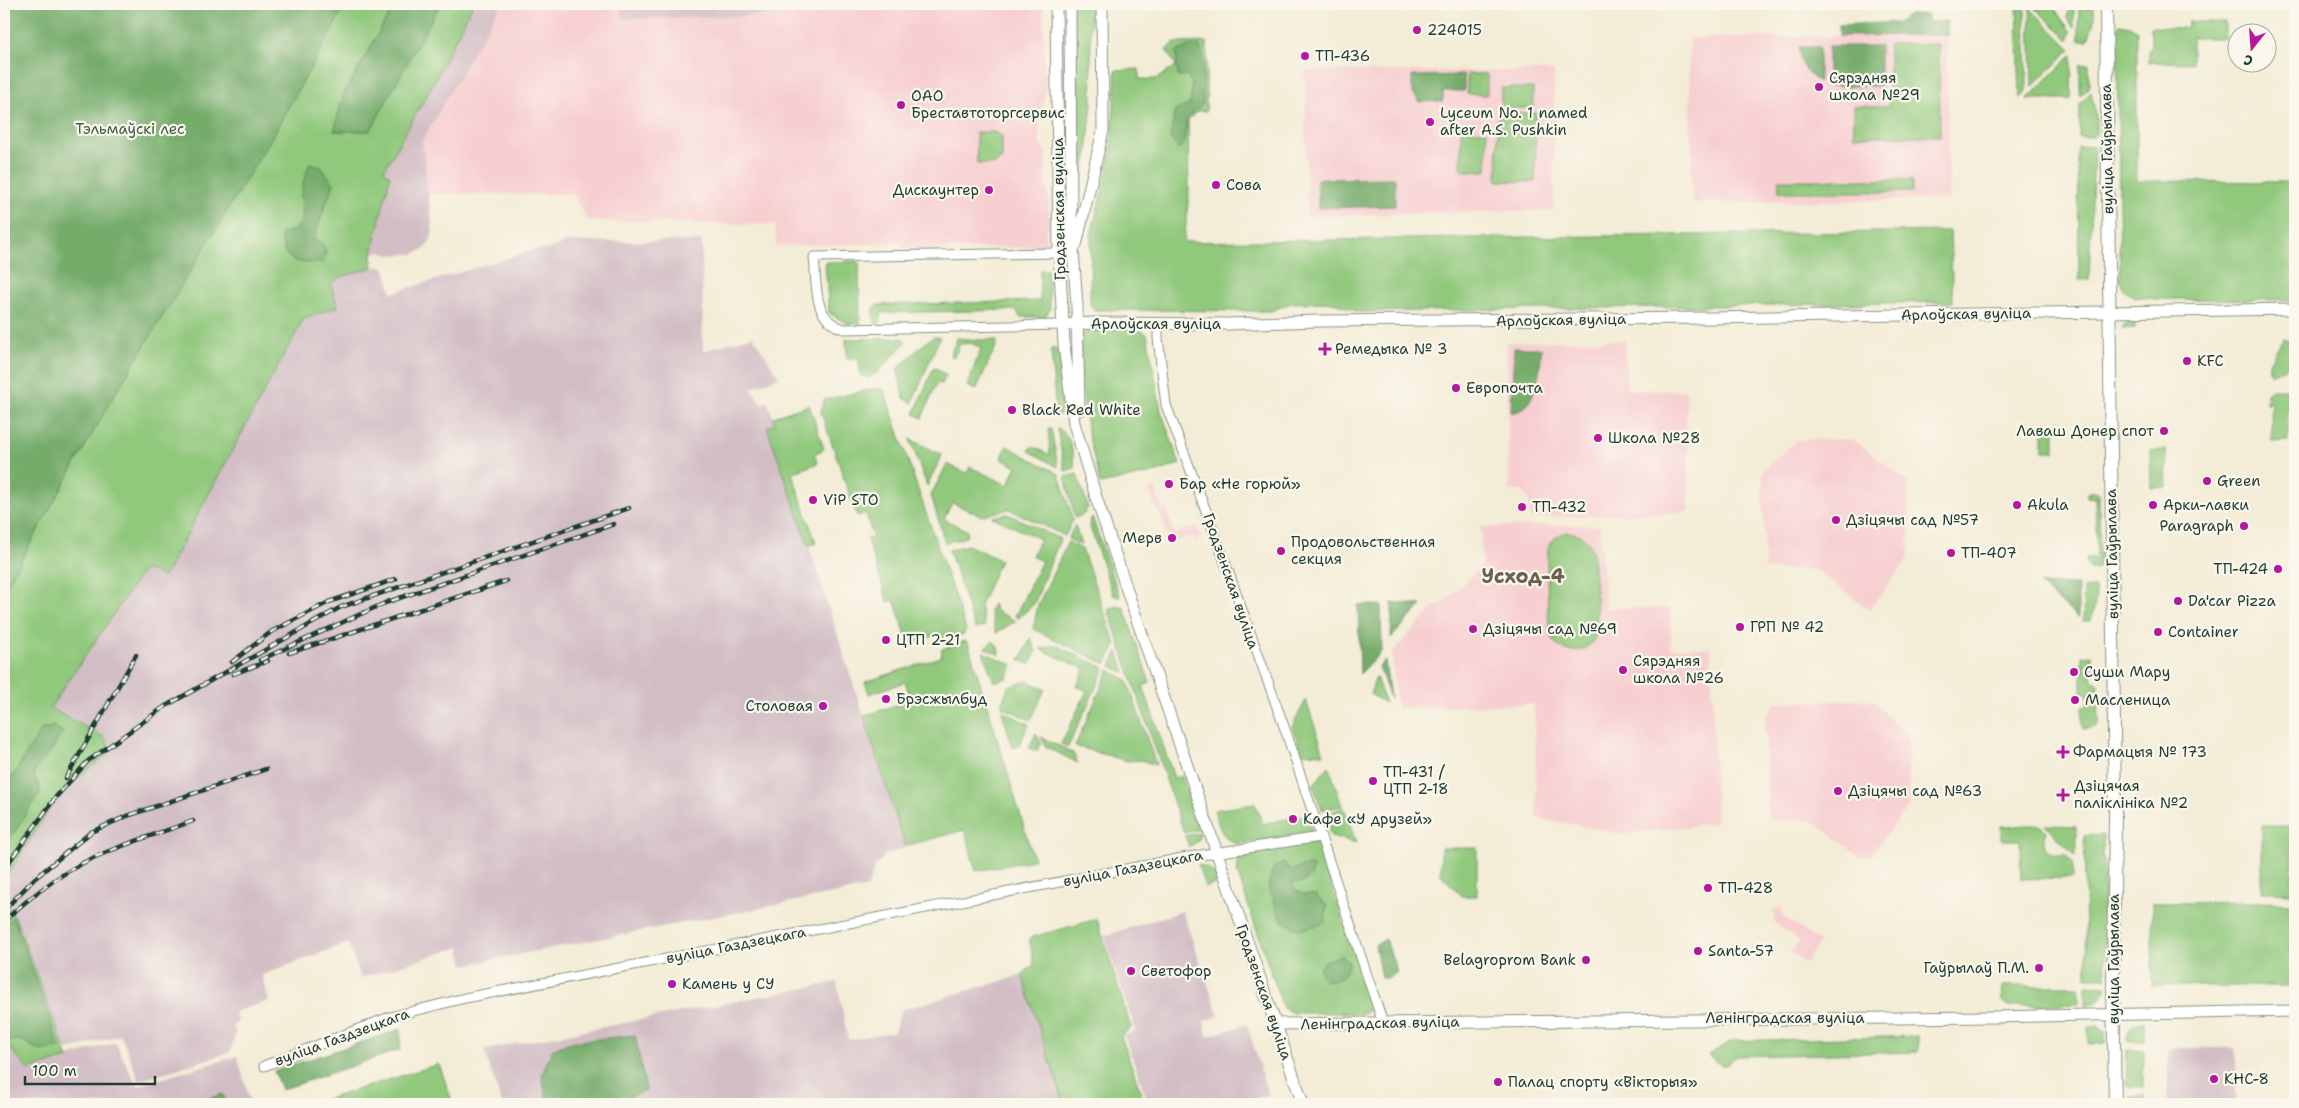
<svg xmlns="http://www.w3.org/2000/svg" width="2299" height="1108" font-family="'Shantell Sans',sans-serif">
<rect width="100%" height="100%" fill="#fbf7ec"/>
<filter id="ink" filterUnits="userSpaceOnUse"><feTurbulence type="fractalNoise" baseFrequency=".02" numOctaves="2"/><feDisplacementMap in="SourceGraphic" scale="10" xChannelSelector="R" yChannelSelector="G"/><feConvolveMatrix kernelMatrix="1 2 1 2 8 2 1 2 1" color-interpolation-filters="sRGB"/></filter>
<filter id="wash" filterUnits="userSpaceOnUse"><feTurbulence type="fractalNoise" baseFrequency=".0096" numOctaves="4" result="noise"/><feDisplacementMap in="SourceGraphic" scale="20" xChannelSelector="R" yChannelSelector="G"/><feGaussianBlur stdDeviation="1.12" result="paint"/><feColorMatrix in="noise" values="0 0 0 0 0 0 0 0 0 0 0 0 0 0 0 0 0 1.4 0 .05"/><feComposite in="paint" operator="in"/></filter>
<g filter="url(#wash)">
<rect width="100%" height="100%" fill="#f3ecd6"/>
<path fill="#f7cfd0" d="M501 4H620L624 19 834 11V4H1043L1045 95 1039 119V142L1046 151V184L1049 199 1050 229H1046V242H1041L1042 247 903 249 902 243 776 246 775 225 588 221 573 194H427L422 141Z
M1947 35 1949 199 1692 203 1689 38Z
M1305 71H1554V210L1307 216Z
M1625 340 1627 390 1686 391 1689 512 1530 518 1529 502 1523 491H1509L1507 342Z
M1853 439 1909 483V558L1869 610 1817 570 1765 569 1762 472 1796 440Z
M1155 488 1163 510 1166 509 1174 533 1197 526 1202 538 1195 540 1193 536 1170 543 1160 511 1157 512 1149 490Z
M1575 525 1600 526 1605 608H1670L1671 648H1711L1716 823 1623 834 1537 818 1534 704 1397 708 1392 653 1435 606H1439L1482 566 1481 527Z
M1872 700 1908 736 1909 806 1869 857 1860 856 1811 820 1768 819 1765 717 1776 702Z
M1782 908V916L1820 942 1805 963 1791 953 1799 941 1775 923 1773 909Z"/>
<path fill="#d2bdc5" d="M473 4H501L422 141 433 233 430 241 425 249 413 254 389 255 381 252 372 253 390 176 383 171 428 93Z
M617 4H827L828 11 773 15 623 19 620 5Z
M702 241 703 351 753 336 779 377 751 388 761 404 768 402 775 424 768 428 809 546 906 848 885 855 875 866 868 887 464 965 460 947 361 978 348 943 262 975 269 1001 234 1012 238 1021 232 1027 236 1031 230 1052 139 1081 121 1035 64 1051 15 917 4 901V881L50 808 74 781 111 751 104 737 50 708 144 569 164 577 304 318 338 278 373 267H384L392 293 537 249 547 250 566 242Z
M1182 911 1219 1016 1204 1021 1207 1037 1247 1024 1268 1095 1244 1102 1245 1104H1149L1124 1035 1136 1031 1104 936Z
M1022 975 1064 1104H502L484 1050 837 982 848 1040 894 1032 901 1010Z
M115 1042 137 1086 237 1056 251 1104H4V1049L10 1048 28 1070Z
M2168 1048H2235L2236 1104H2168Z"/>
<path fill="#90c87b" stroke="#588258" d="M346 4H395L344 94 335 131H370L440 4H473L428 93 384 170 390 176 372 253 373 267 338 278 331 285 338 307 304 318 164 577 144 569 50 708 104 737 111 751 74 781 50 808 4 881V590L109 404 272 137Z
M1070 4H1090L1092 103 1089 132 1087 158 1072 218Z
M2074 4V28L2067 18 2068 11Z
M2053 6 2071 32 2069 40 2036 9Z
M2030 8 2071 49 2032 87Z
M2079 8H2094V21L2088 40H2079Z
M2017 9H2025L2027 91 2020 98Z
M2188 22H2225V38H2192V63L2148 62V50H2151V27L2187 28Z
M2120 24 2130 26 2137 31V181L2295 182V300L2158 299 2135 297 2123 290 2120 280 2117 28Z
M1207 42 1206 111H1197L1188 121 1189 194 1184 242 1950 231 1953 302 1359 312 1333 302 1291 303 1271 311 1093 310 1090 302 1091 235 1111 154 1116 70 1139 69V79H1156L1176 66 1166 50 1175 43Z
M1889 44H1939L1940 136H1854V106H1889Z
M2072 55 2071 99H2027Z
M2089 64V88L2080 96V65Z
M1467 74H1487V95L1467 94Z
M1501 88H1533V108H1501Z
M2091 92 2096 116V134L2092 137H2079L2080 103Z
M1498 113H1536L1535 182 1497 181Z
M1461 130 1487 131V171H1461Z
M976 132H994L1002 136V159L995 164H977Z
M2094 146 2089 280H2079L2078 147Z
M1779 180H1912V192H1779Z
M859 261 860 324 846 323 829 313 825 262Z
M1040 270H1048L1050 309 1045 317H1020L1016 310 881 313 880 324H876C873 319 872 310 876 305L1040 301Z
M2135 316V328L2122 329 2126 321Z
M1138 329 1147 334 1161 411 1180 464 1157 472 1100 484 1087 429 1082 387 1080 337 1087 331Z
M934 337H940L912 403 904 398 897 369 927 341Z
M902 338 906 342 878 372 868 378 860 375 859 360 847 359 846 339Z
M957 338 975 340H996L997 344 976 390 967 386 981 348 971 343 960 344 954 357 950 355Z
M2283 338 2293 342 2294 356 2284 370 2272 374 2269 371V363Z
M1059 348 1063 407 1061 413 1056 417 1051 349Z
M934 367 946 375 942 384 937 383 922 418 914 414Z
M876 388 884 390 966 630 964 634 942 640 937 635 911 643 908 641 894 600 888 602 867 539 873 537 866 513 857 516 821 412 824 400Z
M2272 389H2291L2295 393V402L2288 403V441L2272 442 2271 403H2266L2267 393Z
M809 405 824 449 814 454 818 463 792 473 816 543 809 546 767 427 775 424 773 417Z
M1048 429H1051L1058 467 1029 451 1032 446 1050 455Z
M1057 429C1071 431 1073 456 1075 468L1065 471Z
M2043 431H2055V451H2043Z
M910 439 942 455 927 486Z
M1007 446 1059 474 1073 520 1065 536 1009 509 982 516 952 503 944 519 968 531 966 537 945 543 931 495 947 464 967 473 970 467 1008 485 1017 466 1001 459Z
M2166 450 2167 487 2151 488 2150 451Z
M1077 474 1088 507 1083 515 1075 518 1065 477Z
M2094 491 2099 493 2100 566 2098 568 2090 569 2086 564V558H2097L2095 498 2087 497V493Z
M1008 514 1060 539 1034 604 1019 618 1015 616 1042 561 1032 556 1040 539 992 517Z
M1092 517 1120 597 1113 595 1089 524Z
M1075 525 1081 545 1068 539Z
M1566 532C1581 533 1590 539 1593 554 1594 571 1601 630 1593 641 1582 657 1555 653 1550 634 1548 624 1545 554 1549 546 1552 538 1559 535 1566 532Z
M1068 542 1082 549 1116 645 1106 664 1033 629 1038 605Z
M968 545 1000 560 980 606 985 626 975 629 949 550Z
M2084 588H2095L2096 598 2091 621H2083Z
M993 604 996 611 1016 621 996 633 990 611Z
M1117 606 1124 608 1150 683 1143 686 1174 778 1182 776 1200 829 1184 833 1108 609Z
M1031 638 1036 652 1030 665 1020 660Z
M965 641 968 643 1034 860 976 871 965 830 905 846 864 716 911 700 905 682 869 694 865 682 941 657 942 649Z
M993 641 997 645 1000 655 985 648Z
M1055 645 1105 668 1068 747 1061 744 1087 691 1077 686 1085 669 1040 649Z
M1118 651 1125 673 1111 666Z
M983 652 1013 665 1007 678 994 682Z
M2092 655V680L2098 684 2099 723 2095 727 2083 729 2082 707 2088 706 2087 693 2082 692V656Z
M1109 670 1127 680 1156 765 1141 760 1127 761 1075 746Z
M1376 677 1385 703 1370 694Z
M1027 681 1045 689 1031 720 1002 707V703L1008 687Z
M1306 700 1324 754 1302 753 1292 727Z
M1002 711 1029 724 1019 746 1013 748Z
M1036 733 1042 745 1040 744 1037 751 1029 748Z
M1041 737 1073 753 1078 763 1046 747Z
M1329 766 1342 806 1322 810 1313 785Z
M1255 804 1263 824 1306 815 1313 832 1238 844C1221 839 1219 826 1214 810Z
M1344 807 1356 843 1331 836 1323 816Z
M2040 825 2046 831C2040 846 2048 858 2065 854L2073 863V878L2021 879 2020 840H2001V826Z
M2045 825 2076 826V856Z
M2262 826H2295V847L2292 848V884H2295V893L2262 892Z
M1200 833 1198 841 1189 847 1185 836Z
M2103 835 2106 978H2087L2084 836Z
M1317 842 1371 1004 1369 1010 1363 1013H1293L1283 1008 1237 872 1238 863 1244 855Z
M1441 848H1477V896H1462L1441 875Z
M1198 865C1209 867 1216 872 1218 883L1205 887Z
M4 901 15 917 68 1058 28 1070 10 1048 4 1049Z
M2259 902 2290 903 2292 986H2152V903Z
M1097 919 1131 1028 1121 1036 1145 1104H1064L1022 975 1034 964 1029 938Z
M2086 985 2106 986V992L2097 1002 2086 1005Z
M2002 986H2079V1004L2008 1006 2003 1001Z
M2144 1022V1041H2127C2127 1029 2132 1023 2144 1022Z
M2088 1026H2098L2105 1032V1043L2088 1044Z
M1918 1036V1052L1737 1056 1723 1067 1708 1055 1732 1041Z
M2127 1050H2144L2143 1088 2130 1087 2126 1084Z
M439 1064 453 1104H311Z
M2144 1096V1104H2126L2131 1097Z"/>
<path fill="#74ac6b" stroke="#4a7450" d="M4 4H346L272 137 109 404 4 590Z
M395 4H440L370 131H334L344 94Z
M1911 14 1928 15V22L1947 21V35L1839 36V25L1899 22Z
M1199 45 1203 55V104L1188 117 1183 146 1178 149 1170 138 1175 111 1190 104 1192 83 1187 75 1178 77 1176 52 1188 46Z
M1828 46H1880V86H1828Z
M1799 47H1819V82C1806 73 1798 62 1799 47Z
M1464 75V91H1443V101L1419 102 1415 95 1412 94V76Z
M310 163 321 167 334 184C330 195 314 233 315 240L322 242 326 253 323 262C299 265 281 262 281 233L296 230C307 212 301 214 301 195 302 184 306 173 310 163Z
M1395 178V206L1318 208 1317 179Z
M1514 348H1541C1542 366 1535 415 1511 412Z
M2039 584 2078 585V618Z
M1392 603 1422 605 1391 638Z
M1358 605H1381L1382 651 1360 674Z
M1385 660 1390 698 1379 667Z
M53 726 63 732 52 749 33 773 41 791 4 848V790L41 730Z
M1283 863 1291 870 1313 865 1312 875 1302 883 1292 882 1294 889 1302 894 1316 895 1327 906 1325 923 1300 930 1282 921 1268 886 1273 868Z
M13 916 60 1048 40 1051 21 1040 4 1041V927Z
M1386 939 1397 972 1390 978H1381L1375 945Z
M1342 955 1349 963C1344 978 1341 982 1324 980L1319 970 1324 961Z
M401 1029 400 1050 281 1090 274 1071Z
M635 1035 646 1090 615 1104H547L542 1074 552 1050 570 1042Z
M223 1094 227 1104H190Z"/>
</g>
<g filter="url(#ink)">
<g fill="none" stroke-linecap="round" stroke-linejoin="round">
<defs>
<path id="street" d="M1059 253 814 257C817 284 812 320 844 329L1063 325
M1158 323V338L1166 405 1217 540 1286 732 1383 1023
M264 1066 390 1017 465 998 1188 857 1320 837"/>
<path id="secondary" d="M1056 4 1059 253 1064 345 1074 423 1096 497 1132 605 1303 1104
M1070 4 1071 221 1077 306 1079 410
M1076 245 1103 131 1102 4
M1063 325 1092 323 1229 324 1319 321 1711 318 2295 309
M1275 1024 1993 1017 2295 1011"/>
<path id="primary" d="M2106 4 2115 816 2113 982 2115 1104"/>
</defs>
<use href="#street" stroke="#899485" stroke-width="11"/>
<use href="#secondary" stroke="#899485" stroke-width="13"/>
<use href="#primary" stroke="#899485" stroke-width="14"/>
<use href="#street" stroke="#fff" stroke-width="9"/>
<use href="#secondary" stroke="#fff" stroke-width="11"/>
<use href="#primary" stroke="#fff" stroke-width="12"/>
<defs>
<path id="rail" d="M289 653 506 581
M260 660 385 603 614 524
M232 662 271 632 329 602 396 579
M233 674 268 661
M66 778 136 655
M4 869 55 798 88 761 164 707 341 607 629 508
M4 910 34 879 91 832 127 816 266 769
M4 921C30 897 62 872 95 857 127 843 160 833 193 821"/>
</defs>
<use href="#rail" stroke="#1f3d34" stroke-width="4.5"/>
<use href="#rail" stroke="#fbf7ec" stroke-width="2.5" stroke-dasharray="8" stroke-linecap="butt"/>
</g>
</g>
<g fill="#b5179e" stroke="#fbf7ec" stroke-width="2">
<circle cx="1417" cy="30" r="5"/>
<circle cx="1305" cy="56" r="5"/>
<circle cx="1819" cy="87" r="5"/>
<circle cx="901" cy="105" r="5"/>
<circle cx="1430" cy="122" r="5"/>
<circle cx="1216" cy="185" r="5"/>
<circle cx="989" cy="190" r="5"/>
<path d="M1322.5 341.5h5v5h5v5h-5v5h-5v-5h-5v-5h5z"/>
<circle cx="2187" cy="361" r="5"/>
<circle cx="1456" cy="388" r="5"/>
<circle cx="1012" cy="410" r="5"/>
<circle cx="2164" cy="431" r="5"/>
<circle cx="1598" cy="438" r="5"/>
<circle cx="2207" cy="481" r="5"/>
<circle cx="1169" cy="484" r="5"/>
<circle cx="813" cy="500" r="5"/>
<circle cx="2017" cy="505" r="5"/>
<circle cx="2153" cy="505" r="5"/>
<circle cx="1522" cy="507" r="5"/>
<circle cx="1836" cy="520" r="5"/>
<circle cx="2244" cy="526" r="5"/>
<circle cx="1172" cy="538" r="5"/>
<circle cx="1281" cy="551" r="5"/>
<circle cx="1951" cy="553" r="5"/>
<circle cx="2278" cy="569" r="5"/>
<circle cx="2178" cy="601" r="5"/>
<circle cx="1740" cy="627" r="5"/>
<circle cx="1473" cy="629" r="5"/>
<circle cx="2158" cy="632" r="5"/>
<circle cx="886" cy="640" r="5"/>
<circle cx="1623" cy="670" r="5"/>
<circle cx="2074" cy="672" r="5"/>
<circle cx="886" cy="699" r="5"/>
<circle cx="2075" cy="700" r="5"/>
<circle cx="823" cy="706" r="5"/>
<path d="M2060.5 744.5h5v5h5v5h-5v5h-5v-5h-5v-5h5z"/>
<circle cx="1373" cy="781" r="5"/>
<circle cx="1838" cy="791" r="5"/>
<path d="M2060.5 787.5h5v5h5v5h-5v5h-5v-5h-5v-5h5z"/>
<circle cx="1293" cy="819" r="5"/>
<circle cx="1708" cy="888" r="5"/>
<circle cx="1698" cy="951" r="5"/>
<circle cx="1586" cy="960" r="5"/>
<circle cx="2039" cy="968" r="5"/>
<circle cx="1131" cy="971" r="5"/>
<circle cx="672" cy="984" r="5"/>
<circle cx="2214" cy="1079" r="5"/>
<circle cx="1498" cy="1082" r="5"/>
</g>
<g text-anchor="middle" stroke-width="4.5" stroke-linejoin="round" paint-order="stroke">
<g font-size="15" fill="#1f3d34" stroke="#fbf7ec" text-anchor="start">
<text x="1427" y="35">224015</text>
<text x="1315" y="61">ТП-436</text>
<text x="1829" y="83">Сярэдняя<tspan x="1829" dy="17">школа №29</tspan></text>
<text x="911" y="101">ОАО<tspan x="911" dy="17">Бреставтоторгсервис</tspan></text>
<text x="1440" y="118">Lyceum No. 1 named<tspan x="1440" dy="17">after A.S. Pushkin</tspan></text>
<text x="1226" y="190">Сова</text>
<text x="979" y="195" text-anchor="end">Дискаунтер</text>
<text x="1335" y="354">Ремедыка № 3</text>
<text x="2197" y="366">KFC</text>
<text x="1466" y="393">Европочта</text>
<text x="1022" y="415">Black Red White</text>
<text x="2154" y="436" text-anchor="end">Лаваш Донер спот</text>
<text x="1608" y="443">Школа №28</text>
<text x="2217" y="486">Green</text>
<text x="1179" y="489">Бар «Не горюй»</text>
<text x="823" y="505">ViP STO</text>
<text x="2027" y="510">Akula</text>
<text x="2163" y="510">Арки-лавки</text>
<text x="1532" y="512">ТП-432</text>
<text x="1846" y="525">Дзіцячы сад №57</text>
<text x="2234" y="531" text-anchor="end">Paragraph</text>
<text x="1162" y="543" text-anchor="end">Мерв</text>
<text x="1291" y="547">Продовольственная<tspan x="1291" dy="17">секция</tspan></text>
<text x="1961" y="558">ТП-407</text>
<text x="2268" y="574" text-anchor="end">ТП-424</text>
<text x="2188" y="606">Da'car Pizza</text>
<text x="1750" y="632">ГРП № 42</text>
<text x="1483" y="634">Дзіцячы сад №69</text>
<text x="2168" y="637">Container</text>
<text x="896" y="645">ЦТП 2-21</text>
<text x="1633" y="666">Сярэдняя<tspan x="1633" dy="17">школа №26</tspan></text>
<text x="2084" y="677">Суши Мару</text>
<text x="896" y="704">Брэсжылбуд</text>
<text x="2085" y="705">Масленица</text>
<text x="813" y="711" text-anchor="end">Столовая</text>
<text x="2073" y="757">Фармацыя № 173</text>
<text x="1383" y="777">ТП-431 /<tspan x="1383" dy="17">ЦТП 2-18</tspan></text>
<text x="2074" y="791">Дзіцячая<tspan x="2074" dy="17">паліклініка №2</tspan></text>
<text x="1848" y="796">Дзіцячы сад №63</text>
<text x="1303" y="824">Кафе «У друзей»</text>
<text x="1718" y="893">ТП-428</text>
<text x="1708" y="956">Santa-57</text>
<text x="1576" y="965" text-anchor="end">Belagroprom Bank</text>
<text x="2029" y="973" text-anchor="end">Гаўрылаў П.М.</text>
<text x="1141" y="976">Светофор</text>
<text x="682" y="989">Камень у СУ</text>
<text x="2224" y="1084">КНС-8</text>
<text x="1508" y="1087">Палац спорту «Вікторыя»</text>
</g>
<g font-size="15" fill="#3b6046" stroke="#fbf7ec">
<text x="130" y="134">Тэльмаўскі лес</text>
</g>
<g font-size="15" fill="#1f3d34" stroke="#fbf7ec">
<text transform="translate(2107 149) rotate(-91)" y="5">вуліца Гаўрылава</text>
<text transform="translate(1059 209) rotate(-91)" y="5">Гродзенская вуліца</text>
<text transform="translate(1966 314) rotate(-1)" y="5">Арлоўская вуліца</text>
<text transform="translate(1561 320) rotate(-1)" y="5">Арлоўская вуліца</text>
<text x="1156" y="329">Арлоўская вуліца</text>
<text transform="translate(2112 554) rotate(-91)" y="5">вуліца Гаўрылава</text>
<text transform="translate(1231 581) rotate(71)" y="5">Гродзенская вуліца</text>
<text transform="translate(1133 868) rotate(-11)" y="5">вуліца Газдзецкага</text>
<text transform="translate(736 945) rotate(-11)" y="5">вуліца Газдзецкага</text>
<text transform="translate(2114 959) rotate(-90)" y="5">вуліца Гаўрылава</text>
<text transform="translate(1264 992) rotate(71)" y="5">Гродзенская вуліца</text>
<text x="1785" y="1023">Ленінградская вуліца</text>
<text transform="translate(1380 1023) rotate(-1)" y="5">Ленінградская вуліца</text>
<text transform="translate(342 1037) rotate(-20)" y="5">вуліца Газдзецкага</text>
</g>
<g font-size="20" font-weight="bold" fill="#6b6051" stroke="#fbf7ec">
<text x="1523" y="583">Усход-4</text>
</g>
</g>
<rect width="2299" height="1108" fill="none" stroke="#fbf7ec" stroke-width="20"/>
<g transform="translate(2252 48) rotate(197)"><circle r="24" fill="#fbf7ec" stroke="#a3ada2"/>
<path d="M0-4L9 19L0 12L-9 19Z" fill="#b5179e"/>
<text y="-8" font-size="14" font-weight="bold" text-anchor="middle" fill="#1f3d34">С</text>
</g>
<path d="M25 1076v8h130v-8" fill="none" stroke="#1f3d34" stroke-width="2.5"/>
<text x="32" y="1076" font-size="15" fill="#1f3d34" stroke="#fbf7ec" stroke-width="4" paint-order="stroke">100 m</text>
</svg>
